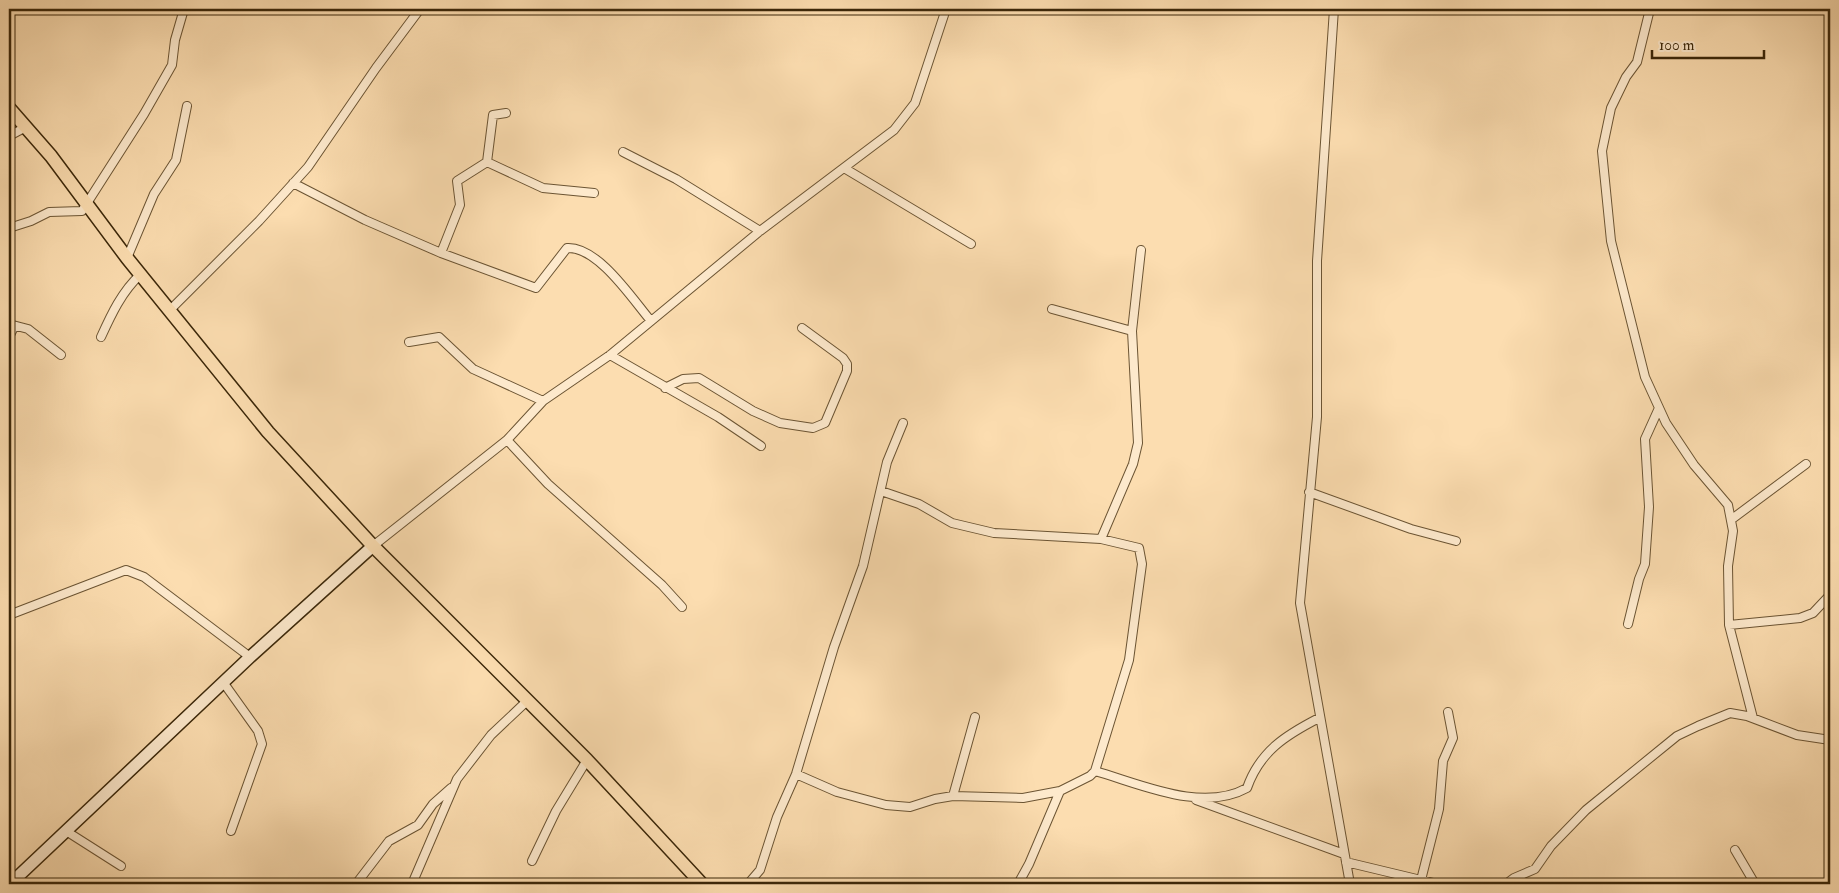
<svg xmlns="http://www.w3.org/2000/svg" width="1839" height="893" font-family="'IM FELL Double Pica',serif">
<rect width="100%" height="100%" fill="#fcddb0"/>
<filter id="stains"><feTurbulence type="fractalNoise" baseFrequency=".004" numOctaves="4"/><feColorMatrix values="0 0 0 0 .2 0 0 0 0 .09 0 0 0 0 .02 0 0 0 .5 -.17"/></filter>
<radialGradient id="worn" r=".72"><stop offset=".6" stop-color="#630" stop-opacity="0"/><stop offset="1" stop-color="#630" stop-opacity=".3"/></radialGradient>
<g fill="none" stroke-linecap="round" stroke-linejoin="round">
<defs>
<path id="street" d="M1334 9 1317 261V417L1300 603 1350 884
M1650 9 1637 62 1626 77 1611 108 1602 151 1611 241 1645 377 1666 423 1694 465 1728 505 1733 531 1728 566 1729 625 1753 718
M9 136 26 127
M623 152 676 179 760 231
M487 162 457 181 460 205 441 253 536 288 567 248C598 246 633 300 651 321
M487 162 543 188 594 193
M487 162 493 115 506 113
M844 168 971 244
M293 183 365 220 441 253
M9 228 31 221 49 212 82 211 144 114 172 65 175 40 184 9
M127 258 154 194 176 160 187 106
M171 309 259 221 308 167 376 68 420 9
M1052 309 1132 331
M9 324 28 329 61 355
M9 337 14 327
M101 337C111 315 122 291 141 274
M409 342 439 337 473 369 543 401
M610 355 718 417 761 446
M665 388 683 379 699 378 753 411 780 423 813 428 825 423 847 371V364L843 358 802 328
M507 440 548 484 662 585 682 607
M881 491 919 504 952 523 994 533 1101 539 1139 548 1142 564 1129 660 1095 771 1090 776 1060 791
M1309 492 1411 529 1456 541
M1732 519 1806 464
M1101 539 1133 464 1138 443 1132 331 1141 250
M373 546 507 440 543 401 610 355 760 231 894 130 915 103 946 9
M9 615 126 570 144 577 250 657
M1628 624 1639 579 1645 564 1649 507 1645 439 1659 408
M1729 625 1800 618 1813 613 1830 595
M223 682 258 731 262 744 231 831
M1095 771C1141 784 1202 813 1247 788 1260 751 1286 735 1319 718
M796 774 837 792 886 805 910 807 935 799 953 796 1023 798 1060 791 1029 864 1018 884
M953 796 975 717
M1196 800 1344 854
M66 831 121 866
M1735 850 1755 884
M532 861 556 811 587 760
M1346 862 1421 880 1439 809 1443 761 1453 738 1448 712
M1420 882 1421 880 1438 884
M356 884 389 841 418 825 433 804 451 788
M412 884 457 779 491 735 527 701
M748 884 760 870 777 817 796 774 834 647 863 566 887 462 903 423
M1506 884 1514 878 1535 869 1551 846 1586 810 1677 736 1698 726 1730 713 1747 716 1797 735 1830 740"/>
<path id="secondary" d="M10 884 250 657 373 546"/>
<path id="primary" d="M9 108 51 156 127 258 268 432 373 546 587 760 702 884"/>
</defs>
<use href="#street" stroke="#6b5433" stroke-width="10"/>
<use href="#secondary" stroke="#3b2709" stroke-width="14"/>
<use href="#primary" stroke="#3b2709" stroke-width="15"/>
<use href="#street" stroke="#fde9cc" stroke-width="8"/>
<use href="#secondary" stroke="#fde9cc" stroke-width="11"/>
<use href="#primary" stroke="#fcddb0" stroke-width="12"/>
</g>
<rect width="1839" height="893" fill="none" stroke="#fcddb0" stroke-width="30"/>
<rect x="10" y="10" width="1819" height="873" fill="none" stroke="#3b2709" stroke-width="2.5"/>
<rect x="15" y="15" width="1809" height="863" fill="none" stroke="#3b2709"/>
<path d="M1652 50v8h112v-8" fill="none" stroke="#3b2709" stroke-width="2.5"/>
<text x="1659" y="50" font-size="15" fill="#3b2709" stroke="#fde9cc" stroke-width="4" paint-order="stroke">100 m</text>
<rect width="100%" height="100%" filter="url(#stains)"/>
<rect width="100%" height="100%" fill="url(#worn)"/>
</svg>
